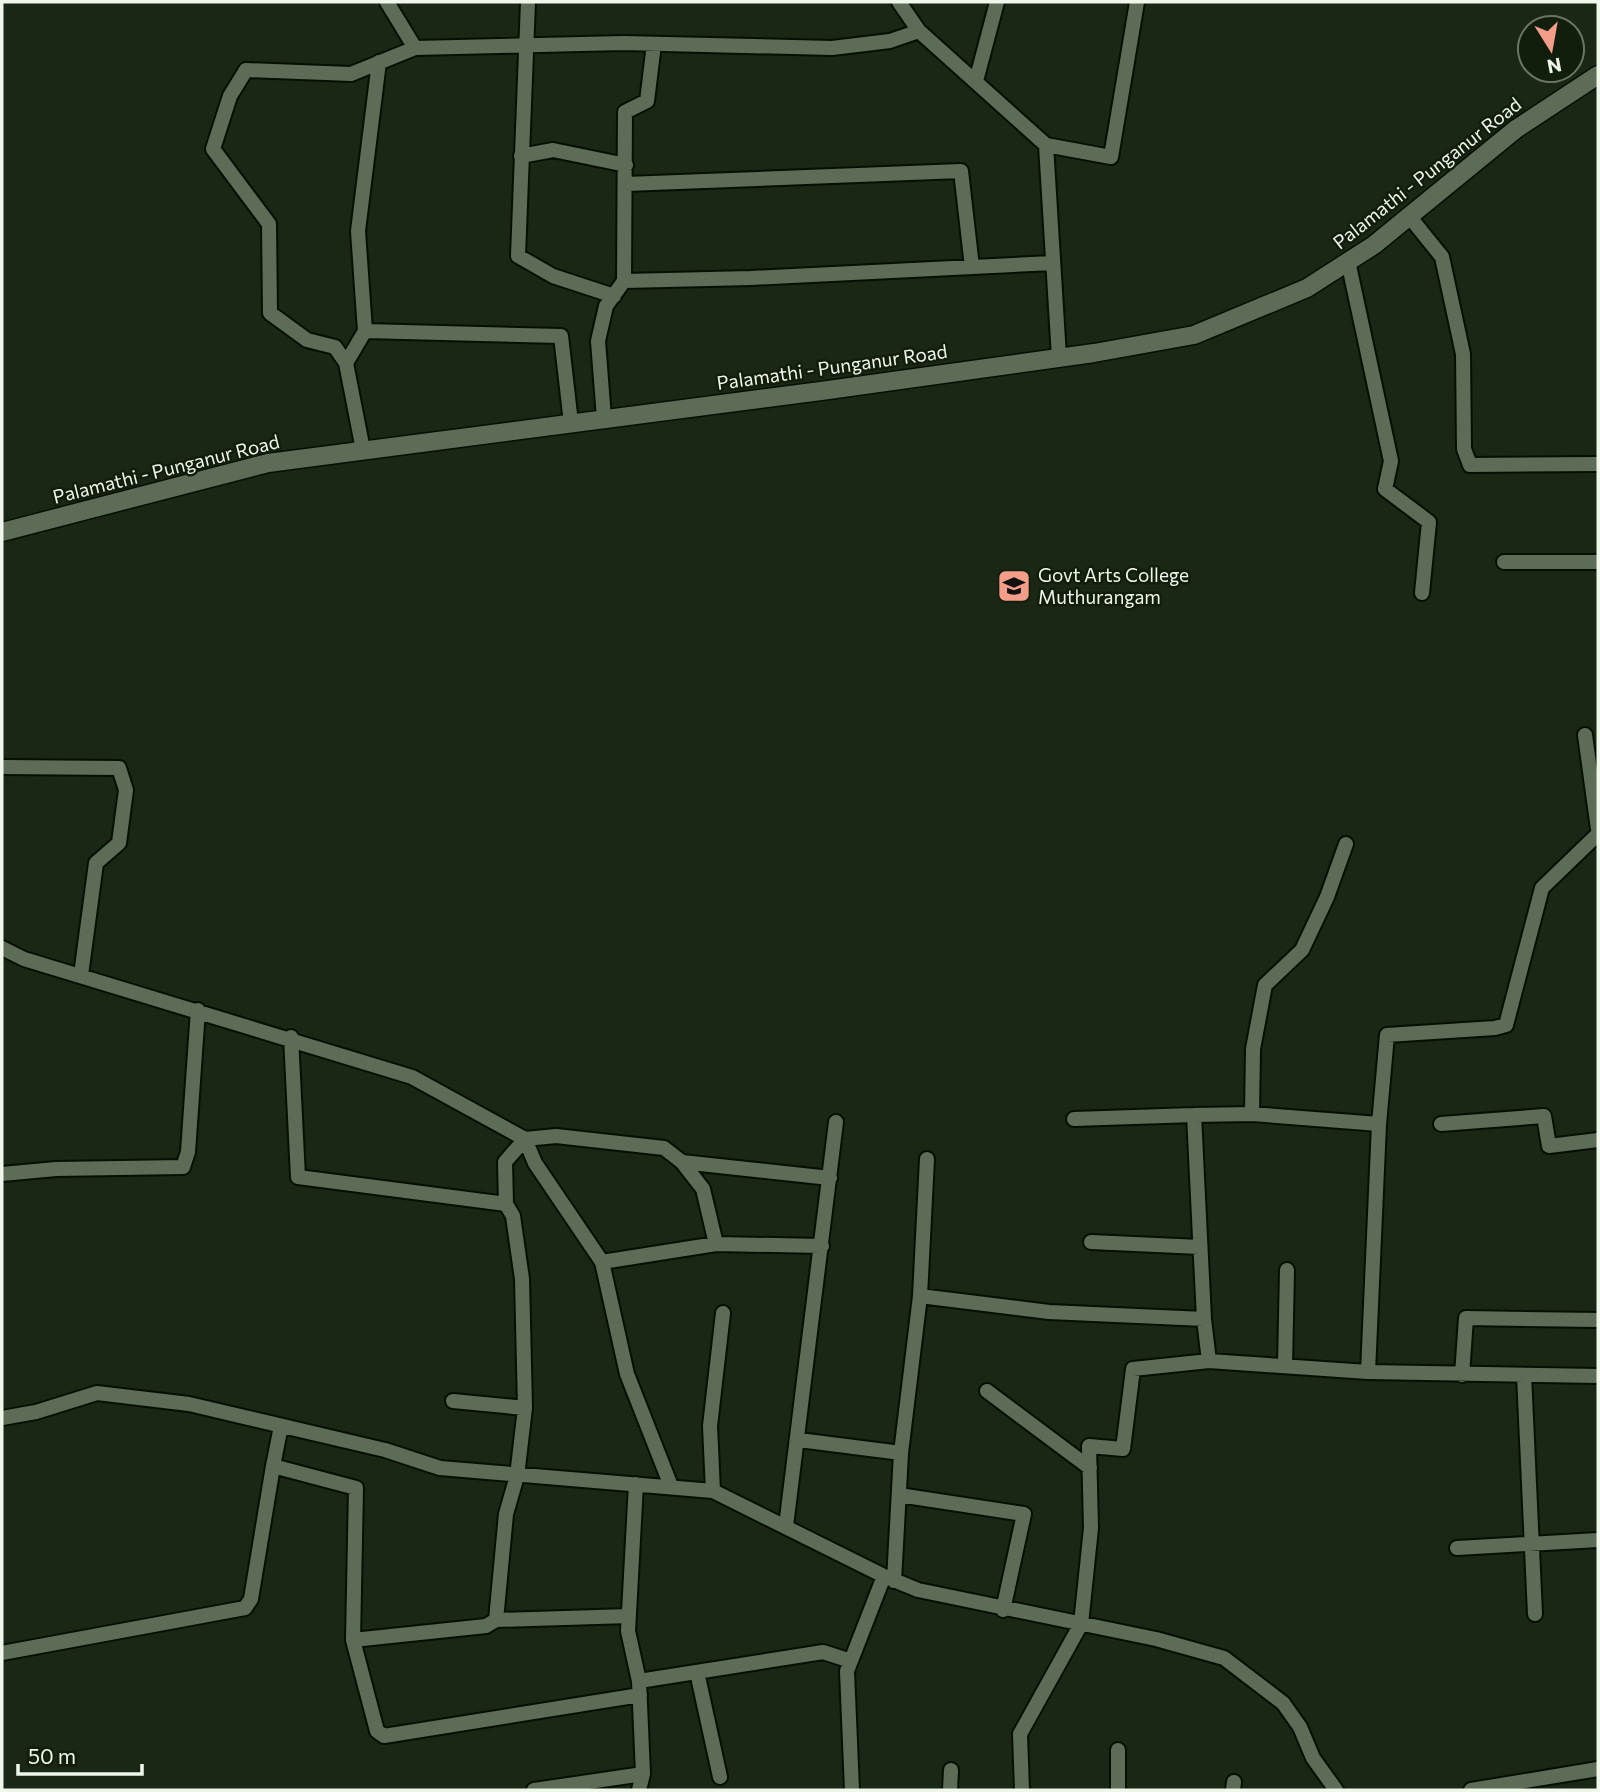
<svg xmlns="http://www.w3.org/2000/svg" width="1600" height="1792" font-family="Commissioner,sans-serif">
<rect width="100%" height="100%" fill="#1b2715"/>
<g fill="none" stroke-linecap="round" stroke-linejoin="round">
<defs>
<path id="minor" d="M387 2 415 48
M528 2 518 256 553 276 614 296
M899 2 919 31 1046 145 1111 157 1137 2
M976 81 997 2
M1046 145 1059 357
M521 156 553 150 626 165
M626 184 961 171 972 267
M1409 216 1442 257 1463 354 1464 449 1470 465 1598 464
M1348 261 1391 461 1385 489 1429 522 1422 593
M624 281 751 278 1052 263
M365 331 358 231 379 62
M346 363 365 331 561 336 571 423
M604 418 598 341 606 306 624 281 625 112 647 101 654 44
M363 450 346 363 335 347 307 340 270 313 269 224 213 149 230 96 246 70 351 74 415 48 623 43 832 48 890 41 919 31
M1504 562H1598
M1585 735 1598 829
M2 767 119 768 126 790 119 843 96 863 81 975
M2 948 24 959 412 1077 525 1139 556 1136 664 1148 682 1162 703 1189 716 1244
M291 1037 298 1177 506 1204
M1252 1114 1253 1049 1265 985 1302 950 1327 897 1346 844
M1074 1119 1194 1115
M1379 1124 1387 1035 1495 1028 1506 1025 1542 888 1598 834
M1441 1124 1544 1116 1549 1146 1598 1140
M682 1162 830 1178
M2 1174 56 1169 183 1167 188 1152 198 1010
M1091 1242 1200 1247
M920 1296 927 1159
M1209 1361 1204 1319 1194 1115 1252 1114 1379 1124 1368 1372
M1285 1366 1287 1270
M1462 1375 1466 1318 1598 1320
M1524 1375 1535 1614
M987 1391 1090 1468
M453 1401 525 1408
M2 1418 36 1412 97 1393 189 1404 385 1450 440 1468 713 1491 884 1576 918 1590 1156 1639 1224 1658 1283 1703 1300 1727 1313 1758 1336 1790
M281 1426 273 1466 356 1488 353 1640 377 1731 384 1736 640 1695
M799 1440 901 1453
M636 1484 628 1631 639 1681 643 1774 639 1790
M671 1486 627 1374 602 1262 716 1244 822 1246
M713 1491 710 1426 723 1313
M899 1495 1024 1514 1003 1610
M786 1526 836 1122
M1457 1548 1598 1540
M894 1581 901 1453 920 1296 1049 1312 1204 1319
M496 1620 506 1514 517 1476 525 1408 522 1279 513 1216 506 1204 505 1162 525 1139 535 1163 602 1262
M353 1640 486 1626 496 1620 629 1616
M2 1653 245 1608 251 1599 273 1466
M697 1672 720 1777
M639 1681 823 1652 851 1661
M1118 1750V1790
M534 1790 643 1774
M852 1790 847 1671 884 1576
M950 1790 951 1770
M1022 1790 1020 1734 1081 1624 1091 1528 1089 1446 1123 1449 1133 1369 1209 1361 1368 1372 1598 1376
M1233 1790 1234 1782
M1471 1790 1598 1769"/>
<path id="tertiary" d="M2 532 268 463 821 391 1094 353 1194 335 1307 288 1374 245 1516 129 1598 75"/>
</defs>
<use href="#minor" stroke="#051002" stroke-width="18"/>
<use href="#tertiary" stroke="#051002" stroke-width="21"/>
<use href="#minor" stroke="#5d6c57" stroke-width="14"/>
<use href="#tertiary" stroke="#5d6c57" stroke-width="18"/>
</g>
<defs>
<symbol id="university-square" viewBox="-11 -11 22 22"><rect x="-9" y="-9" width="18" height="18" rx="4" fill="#f49e8a" stroke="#121e0c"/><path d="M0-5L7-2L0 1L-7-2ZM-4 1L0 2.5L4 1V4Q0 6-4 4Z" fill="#111"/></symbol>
</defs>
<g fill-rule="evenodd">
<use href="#university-square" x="995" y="567" width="38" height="38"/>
</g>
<g text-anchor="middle" stroke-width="5" stroke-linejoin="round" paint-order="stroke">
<g font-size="19" fill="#eff7eb" stroke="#121e0c">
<text transform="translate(1427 173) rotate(-38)" y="7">Palamathi - Punganur Road</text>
<text transform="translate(832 367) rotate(-8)" y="7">Palamathi - Punganur Road</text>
<text transform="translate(166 469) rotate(-14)" y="7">Palamathi - Punganur Road</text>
</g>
<g font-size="19" fill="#eff7eb" stroke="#121e0c" text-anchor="start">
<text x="1038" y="582">Govt Arts College<tspan x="1038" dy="22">Muthurangam</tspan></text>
</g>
</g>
<rect width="1600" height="1792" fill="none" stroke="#eff7eb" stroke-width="7"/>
<g transform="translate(1551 49) rotate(169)"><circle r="33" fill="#121e0c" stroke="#6a7565" stroke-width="2"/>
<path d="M0-5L12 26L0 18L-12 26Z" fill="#f49e8a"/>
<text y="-10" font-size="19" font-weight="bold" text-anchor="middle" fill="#eff7eb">N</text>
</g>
<path d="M18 1764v10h124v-10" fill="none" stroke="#eff7eb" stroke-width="3.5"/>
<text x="28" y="1764" font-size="21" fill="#eff7eb" stroke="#121e0c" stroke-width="5" paint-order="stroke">50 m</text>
</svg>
